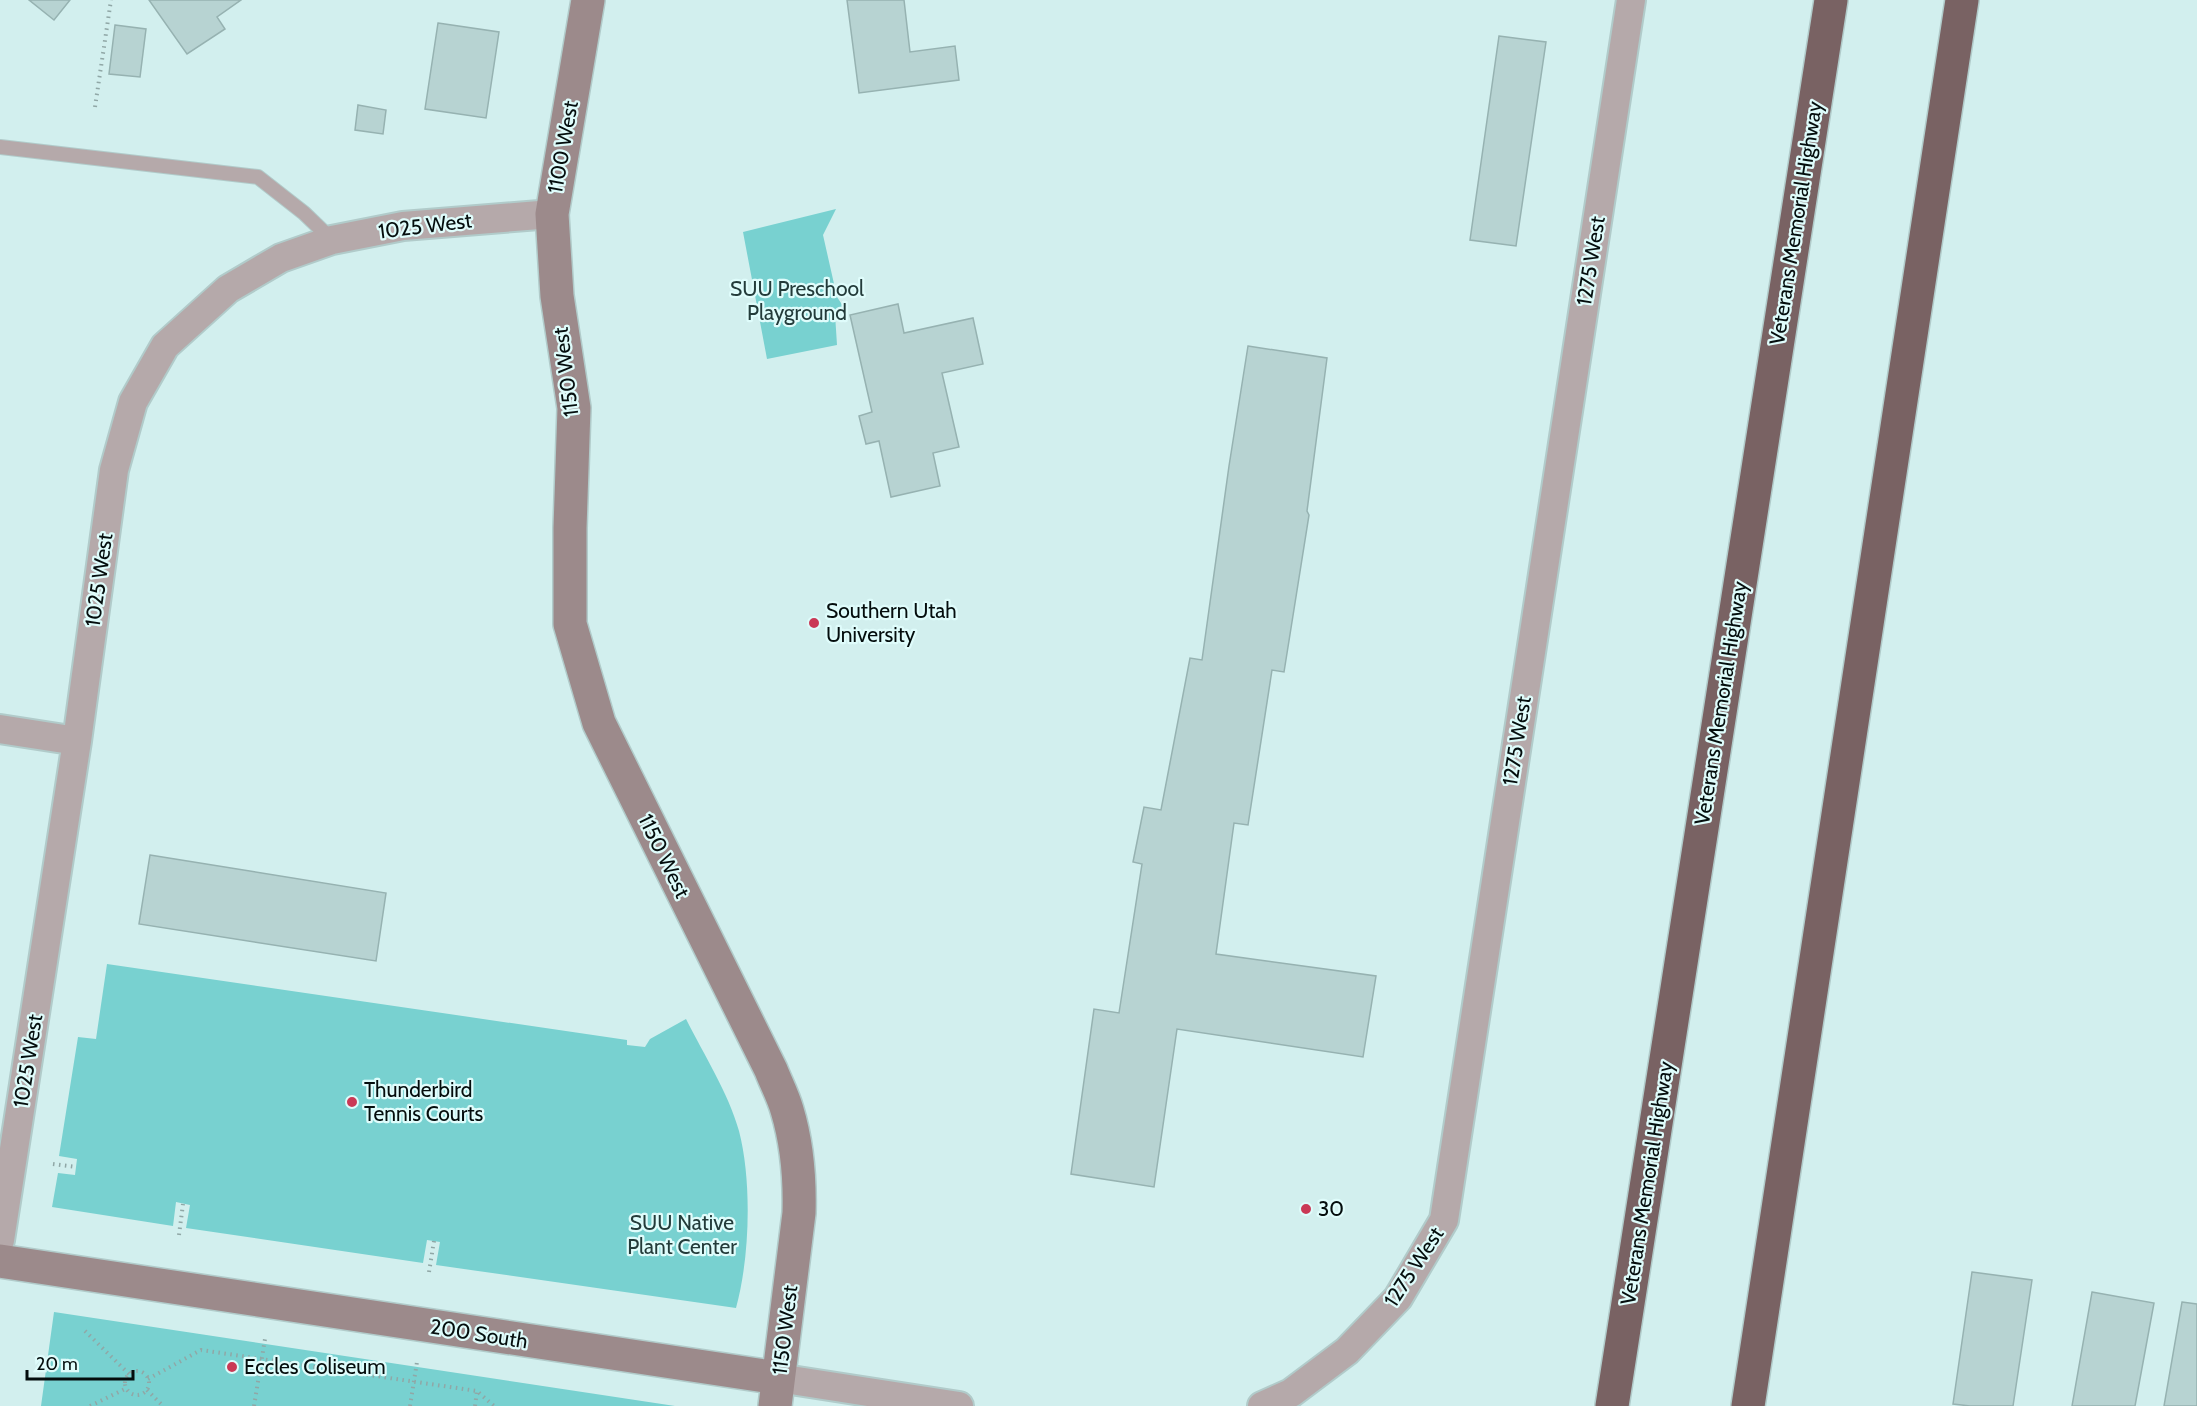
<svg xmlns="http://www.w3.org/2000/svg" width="2197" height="1406" font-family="Cabin,sans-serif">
<rect width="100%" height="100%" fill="#d2efee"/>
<path fill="#78d1d0" d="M836 209 823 235 837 297 843 306 835 314 837 345 767 359 743 232Z
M107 964 627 1040V1045L645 1047 650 1039 686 1019C704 1055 728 1092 739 1131 752 1181 750 1257 736 1308L436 1265 440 1242 427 1240 423 1263 186 1228 190 1205 176 1202 173 1226 52 1207 58 1173 75 1175 77 1159 59 1156 78 1037 96 1039Z
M54 1312 675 1406H41Z"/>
<path fill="#b7d3d2" stroke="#96b2b1" stroke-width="1.5" d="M29 0H70L54 20Z
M149 0H241L217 17 225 29 187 54Z
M847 0H904L910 52 955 46 959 80 859 93Z
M438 23 499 32 486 118 425 109Z
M115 25 146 29 140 77 109 74Z
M1499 36 1546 42 1516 246 1470 240Z
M358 105 386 110 383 134 355 130Z
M898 304 904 333 973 318 983 364 942 373 959 447 933 453 940 486 891 497 879 441 866 444 859 416 872 412 850 315Z
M1248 346 1327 358 1307 511 1309 515 1284 672 1272 670 1248 825 1234 823 1216 954 1376 976 1363 1057 1177 1029 1154 1187 1071 1174 1094 1009 1119 1013 1142 864 1133 862 1144 807 1161 810 1190 658 1202 660 1229 466Z
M150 855 386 893 376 961 139 924Z
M1972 1272 2032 1280 2013 1406H1970L1953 1404Z
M2092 1292 2154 1303 2135 1406H2072Z
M2182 1302 2197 1304V1406H2164Z"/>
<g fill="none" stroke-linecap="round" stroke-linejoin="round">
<defs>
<path id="lane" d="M0 147 258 177 304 213 332 240"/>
<path id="street" d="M0 729 77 741
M0 1240 77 741 114 470 133 402 165 346 228 289 281 258 332 240 403 226 552 214
M778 1378 959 1406
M1262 1406 1291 1393 1347 1351 1398 1298 1444 1220 1631 0"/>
<path id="secondary" d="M588 0 552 214 557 296 574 408 570 528V624L599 723 771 1070C776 1083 783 1096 787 1110 797 1143 800 1178 799 1213L775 1406
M0 1261 778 1378"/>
<path id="highway" d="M1612 1406 1831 0
M1748 1406 1962 0"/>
</defs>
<use href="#lane" stroke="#b1cbca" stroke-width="16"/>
<use href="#street" stroke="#b1cbca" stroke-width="32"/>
<use href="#secondary" stroke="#b1cbca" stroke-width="36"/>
<use href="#highway" stroke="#b1cbca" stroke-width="36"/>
<path stroke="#90a7a6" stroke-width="4" stroke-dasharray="1.5 4.5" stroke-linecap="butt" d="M95 107 111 0
M53 1164 76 1167
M179 1235 183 1204
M429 1272 434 1241
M85 1331 129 1374
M125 1383a12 12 0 1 1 24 0a12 12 0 1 1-24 0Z
M148 1379 201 1350 477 1391 494 1406
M147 1390 163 1406
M90 1406 127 1388
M254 1406 265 1339
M410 1406 417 1362
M475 1406 477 1391"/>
<use href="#lane" stroke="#b5a9aa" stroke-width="14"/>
<use href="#street" stroke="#b5a9aa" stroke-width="28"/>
<use href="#secondary" stroke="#9c8a8b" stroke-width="33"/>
<use href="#highway" stroke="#796263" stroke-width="33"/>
</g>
<g fill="#ca3956" stroke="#dffcfb" stroke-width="2">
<circle cx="814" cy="623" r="6"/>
<circle cx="352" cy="1102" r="6"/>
<circle cx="1306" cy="1209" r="6"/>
<circle cx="232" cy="1367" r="6"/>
</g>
<g text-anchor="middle" stroke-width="4.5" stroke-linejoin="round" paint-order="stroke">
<g font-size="21" fill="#040d0d" stroke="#dffcfb">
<text transform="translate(563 147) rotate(-80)" y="7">1100 West</text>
<text transform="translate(1796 223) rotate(-81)" y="7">Veterans Memorial Highway</text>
<text transform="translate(425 226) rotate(-7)" y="7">1025 West</text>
<text transform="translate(1591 261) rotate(-81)" y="7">1275 West</text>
<text transform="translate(566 372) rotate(-97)" y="7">1150 West</text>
<text transform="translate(99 580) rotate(-82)" y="7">1025 West</text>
<text transform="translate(1721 703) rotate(-81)" y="7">Veterans Memorial Highway</text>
<text transform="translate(1517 741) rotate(-81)" y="7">1275 West</text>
<text transform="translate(664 856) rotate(64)" y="7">1150 West</text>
<text transform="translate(28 1061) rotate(-81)" y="7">1025 West</text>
<text transform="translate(1647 1183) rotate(-81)" y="7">Veterans Memorial Highway</text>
<text transform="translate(1414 1267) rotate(-57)" y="7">1275 West</text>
<text transform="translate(785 1330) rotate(-83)" y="7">1150 West</text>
<text transform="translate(479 1334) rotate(9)" y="7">200 South</text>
</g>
<g font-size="21" fill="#233b3a" stroke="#dffcfb">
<text x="797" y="296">SUU Preschool<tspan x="797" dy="24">Playground</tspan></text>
<text x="682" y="1230">SUU Native<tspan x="682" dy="24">Plant Center</tspan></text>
</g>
<g font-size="21" fill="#040d0d" stroke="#dffcfb" text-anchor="start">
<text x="826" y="618">Southern Utah<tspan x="826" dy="24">University</tspan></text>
<text x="364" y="1097">Thunderbird<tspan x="364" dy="24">Tennis Courts</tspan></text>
<text x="1318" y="1216">30</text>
<text x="244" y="1374">Eccles Coliseum</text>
</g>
</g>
<path d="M27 1370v9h106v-9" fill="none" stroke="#040d0d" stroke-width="3"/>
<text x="36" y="1370" font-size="18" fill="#040d0d" stroke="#dffcfb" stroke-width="4.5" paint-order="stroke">20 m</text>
</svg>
